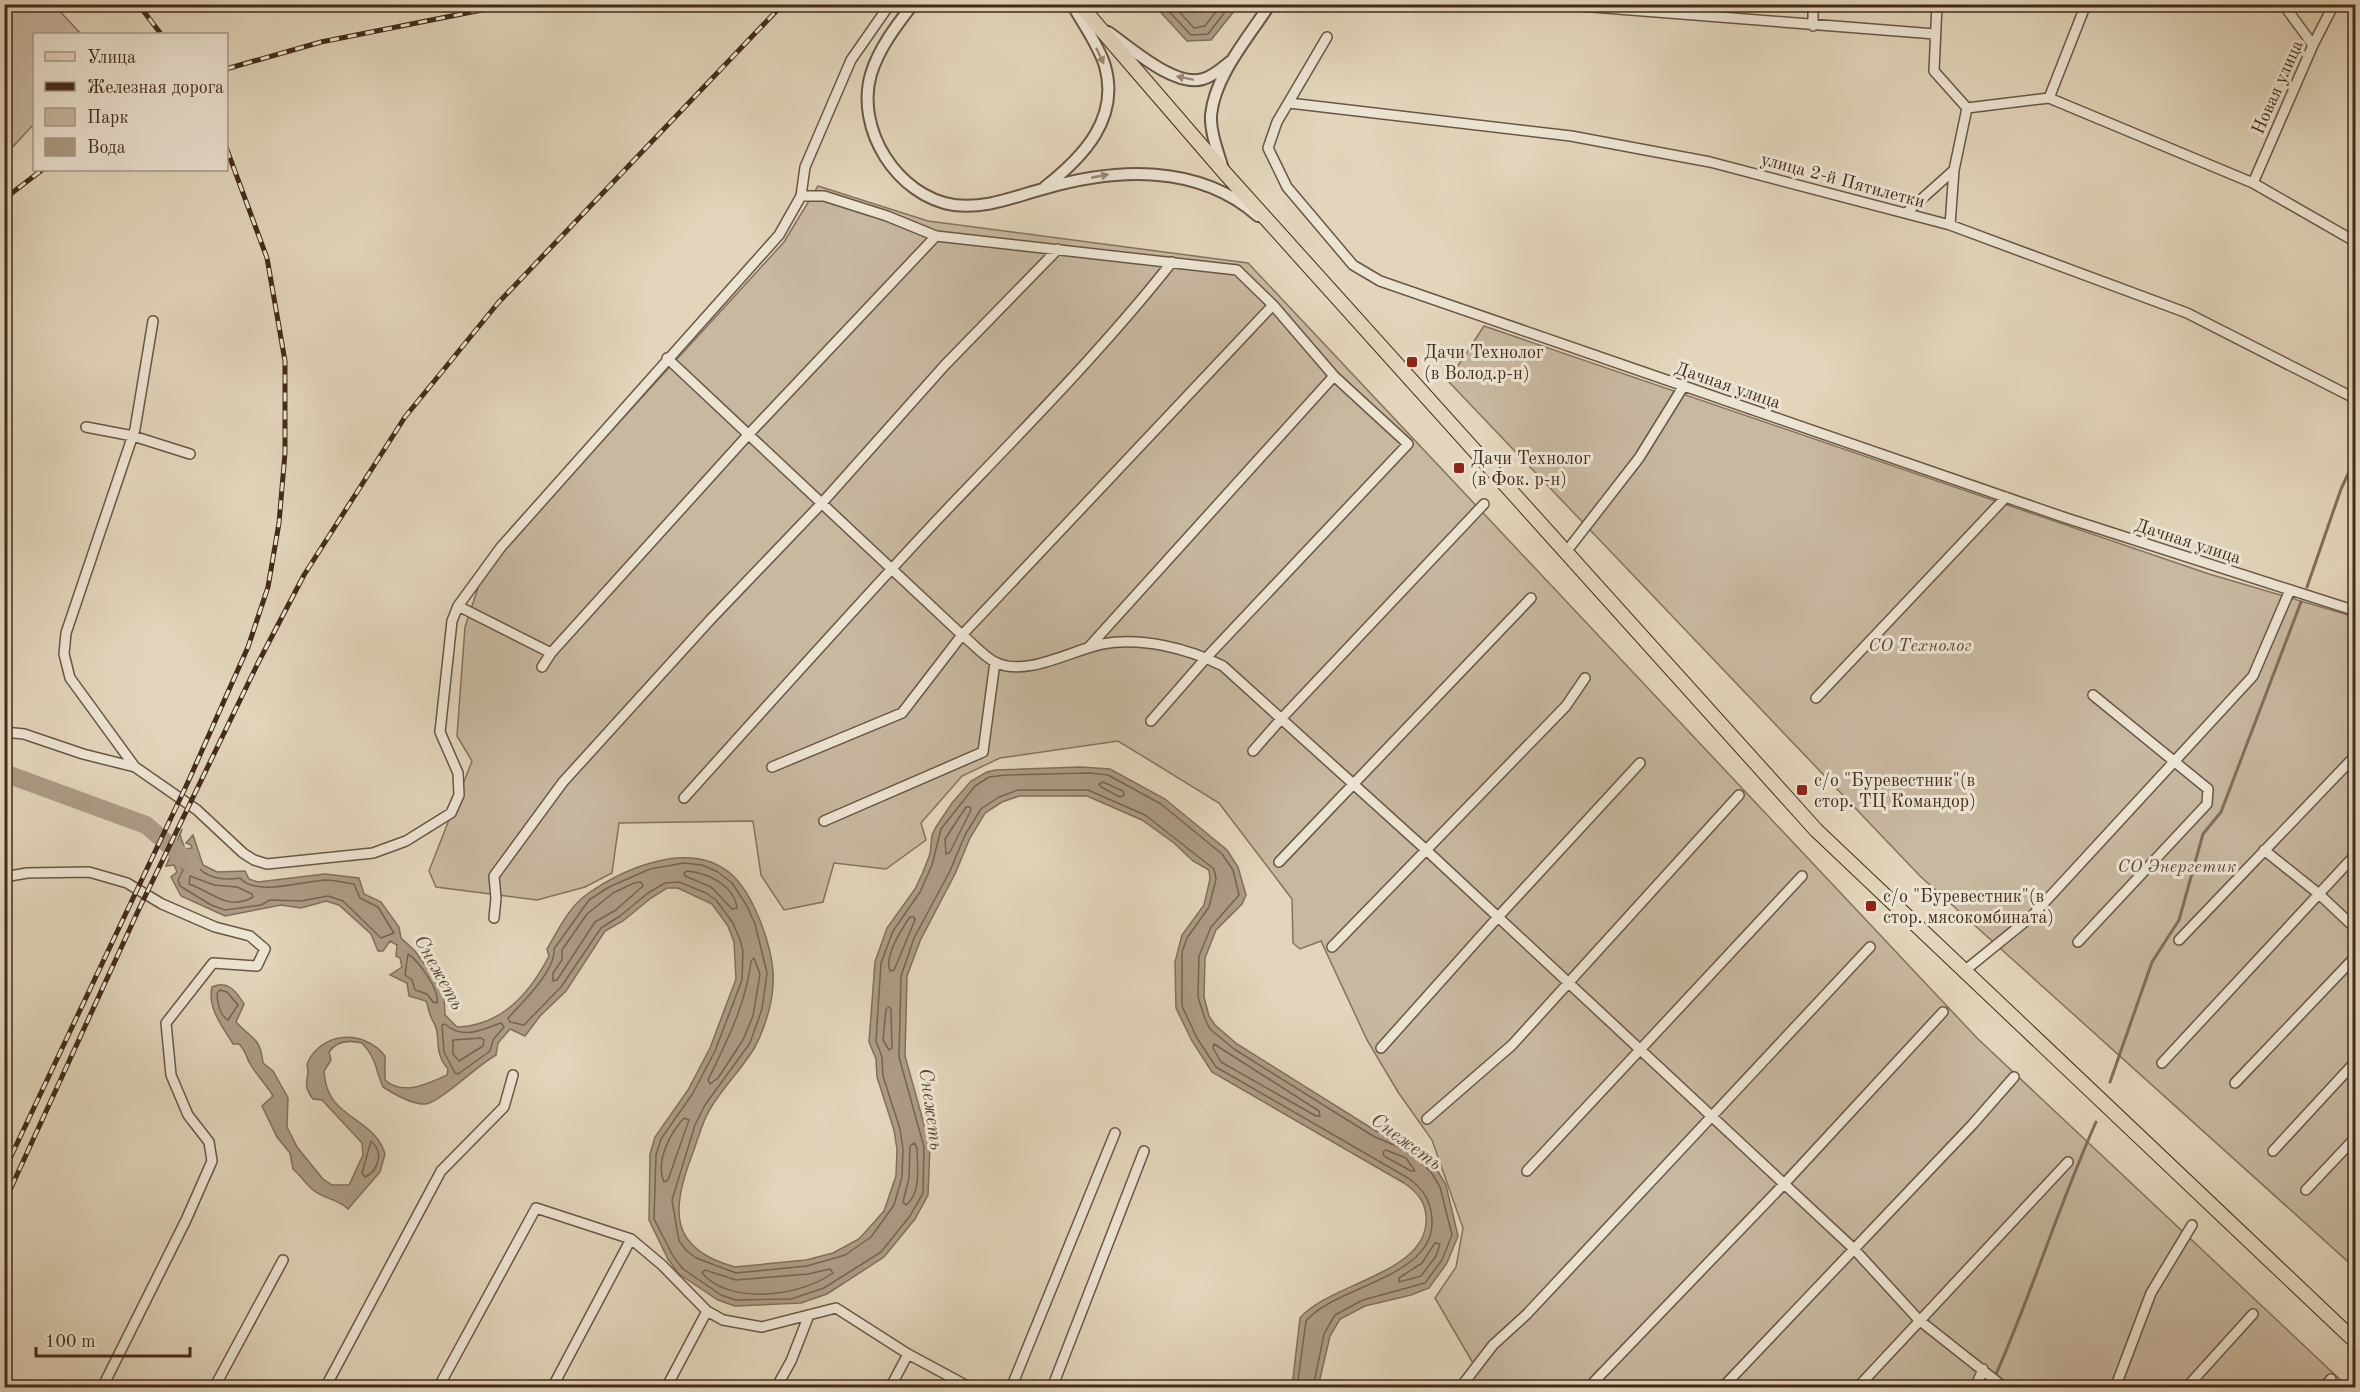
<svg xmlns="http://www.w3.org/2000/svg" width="2360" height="1392" font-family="'Old Standard TT',serif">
<rect width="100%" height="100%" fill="#e2d5bb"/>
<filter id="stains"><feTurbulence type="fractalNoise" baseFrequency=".00333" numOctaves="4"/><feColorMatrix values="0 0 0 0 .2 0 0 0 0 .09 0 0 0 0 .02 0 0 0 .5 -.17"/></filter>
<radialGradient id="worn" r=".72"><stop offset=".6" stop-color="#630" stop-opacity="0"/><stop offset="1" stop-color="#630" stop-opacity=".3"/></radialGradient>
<path fill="#c7b8a0" stroke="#85725e" stroke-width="1.5" d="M5 4 54 5 81 34H34V124L5 155Z
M818 186 928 221 1248 263 1977 1038 2348 1387H1466L1477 1370 1435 1298 1456 1267 1463 1228 1432 1140 1398 1092 1367 1040 1321 941 1300 949 1293 943 1292 899 1219 803 1118 741 1000 758 962 776 921 823 926 840 886 869 834 863 823 902 784 910 761 875 753 821 619 823 612 873 585 887 537 900 436 887 429 871 472 761 457 736 465 627 484 570 784 242Z
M1484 326 2209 574 2355 617V1268L1920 876 1448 381Z"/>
<path fill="#ac9b85" stroke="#826e5b" stroke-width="1.5" d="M1154 5H1239L1211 40 1187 41Z
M1080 767 1110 769 1165 799 1227 850 1238 867 1246 895 1242 904 1216 930 1205 958 1204 997 1209 1016 1215 1025 1237 1044 1376 1131 1413 1147 1436 1168 1446 1185 1458 1236 1447 1263 1429 1288 1411 1295 1365 1306 1340 1319 1330 1336 1318 1387H1292L1300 1318C1331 1282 1431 1273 1426 1216 1425 1201 1417 1192 1404 1183L1212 1072 1192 1041 1176 1008 1175 962 1182 935 1204 905 1210 879 1209 870 1193 861 1174 843 1142 820 1087 796H1019L1002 802 985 813 970 838 955 874 920 941 907 976 905 1056 930 1146 928 1195 915 1219 884 1257 827 1294 801 1303 735 1306 718 1300 679 1274 668 1259 649 1220 650 1154 655 1137 688 1090 710 1048 736 979 734 942 728 926 712 904 678 888H667L651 898 623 921 605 931 566 991 540 1016 525 1036 510 1029 498 1043 496 1055C479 1064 440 1102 426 1104 412 1105 394 1094 383 1087 375 1069 377 1059 362 1043 350 1040 337 1040 329 1052L331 1060 324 1071C326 1120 374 1116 385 1154L380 1172 348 1209C338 1199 324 1199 313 1190 306 1184 300 1175 293 1169L290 1153 277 1137 262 1106 273 1096C266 1084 256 1075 249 1062 246 1055 245 1050 239 1044H233C223 1027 207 1008 212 987 228 980 236 991 244 1004L236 1022C252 1040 260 1036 263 1063L273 1071 288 1098 287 1127 297 1147 323 1179 332 1185H349L363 1155 362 1143 322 1100 313 1099C300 1082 311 1081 307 1064 321 1031 364 1029 385 1056V1080C403 1096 428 1084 447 1075L448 1069C432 1050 442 1036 434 1023 429 1015 429 1010 426 1001L409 996 407 983 390 975 402 967 400 958 396 956 397 945 390 941 383 951H378L371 934 339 905 326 901 301 908 281 905 225 916 181 896 171 877 177 872 174 865 166 866 182 829 180 835 185 849 192 848 191 845 186 843 193 835 203 865 217 872 245 871 249 879 258 882 325 874 359 878 364 894 381 902 399 927 401 938 415 951 434 977 444 996 445 1015 457 1027C502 1026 530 993 549 956L547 949C557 932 569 907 586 895 624 868 690 839 731 874 753 893 771 943 773 972 775 995 766 1026 755 1047 742 1069 723 1087 710 1109 701 1124 698 1140 692 1155 671 1211 669 1249 735 1267L806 1260 833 1253 859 1239 884 1211 896 1176 897 1149 894 1130 877 1077 876 1059 869 1042 875 962 887 928 915 889 923 872 930 854 932 835 936 827 952 803 971 781 987 772 996 770Z"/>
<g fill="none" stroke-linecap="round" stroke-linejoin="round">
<path stroke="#786350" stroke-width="1.5" d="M1162 4 1191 35 1208 34 1231 4
M1172 4 1194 28 1205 26 1222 4
M1103 782 1123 791 1124 795 1120 797 1101 787 1099 784Z
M966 807H970L971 810 950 852 946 854 945 839Z
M180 854 192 857C199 877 220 881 240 878 256 897 303 881 326 880 336 880 344 883 354 884L360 898 378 907 394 933 381 938 343 901 328 896 301 901 270 900 261 905 225 910 211 905 180 886 178 880 183 870 176 858Z
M687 871C708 873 734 885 737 908L732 909 711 887 685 876 684 873Z
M190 876 214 885 237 887 252 894 253 897C228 912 211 891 189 884Z
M634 883 641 882 643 886 616 910 595 922 557 980 553 981V973L562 960V950L587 914 613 893Z
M910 917H914L915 920 894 970 890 971C884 956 901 930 910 917Z
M408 954C418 960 440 990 437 1003L433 1002 427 994 415 990 412 980 405 975Z
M754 958 760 974 753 1016 743 1040 718 1078 710 1084 708 1080C727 1041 746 1004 751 961Z
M220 990 227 992 238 1005 228 1020C220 1016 217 1002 217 993Z
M889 1007 891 1009 892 1048 889 1050 883 1040 886 1009Z
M501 1023 504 1027 493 1040 490 1051 458 1074 455 1073 444 1052 442 1025 445 1024C462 1040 482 1030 501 1023Z
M481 1038 484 1040 483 1046 459 1061 453 1054V1040Z
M1214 1044 1319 1111 1320 1116H1316L1221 1062 1213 1048Z
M684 1118 689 1120 668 1180 664 1182C655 1162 670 1133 684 1118Z
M371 1141C384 1152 379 1170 365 1177L362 1173Z
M914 1143 917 1148C917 1166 922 1193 906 1205L903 1202 909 1178 910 1146Z
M1386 1150 1406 1158 1415 1171H1411L1384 1156 1383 1152Z
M1435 1243 1440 1244 1436 1256 1421 1276 1399 1282V1278L1422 1263Z
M830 1269 833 1273C801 1296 730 1306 702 1273L705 1270 736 1280 808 1274Z
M1297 1388 1306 1321C1336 1285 1435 1278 1432 1220 1431 1200 1423 1189 1408 1178L1216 1067 1197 1038 1182 1006V952L1187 938 1209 907 1216 879 1214 869 1145 815 1088 790H1018L999 797 981 809 965 835 950 871 914 938 901 976 899 1057 924 1147 923 1193 910 1216 881 1252 824 1288 791 1299 736 1300 721 1295 683 1269 673 1256 654 1219 656 1155 661 1139 693 1093 715 1051 742 980 743 951 740 940 733 923 716 900 706 893 679 882 665 883 648 893 620 916 601 928 561 987 524 1025 510 1022 508 1018C523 1002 556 970 554 949L589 900 609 887 650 869 684 863 702 865 718 872 732 883 747 906 755 924 767 973 762 1009 750 1043 705 1105 695 1125 672 1200 679 1241 687 1251 696 1258 736 1273 807 1266 845 1255 871 1237 894 1205 902 1177 903 1149 900 1129 883 1076 882 1057 876 1041 881 963 893 931 920 892 932 865 941 829 975 786 989 777 1006 775 1090 773 1108 775 1161 804 1222 854 1233 870 1239 895 1211 927 1199 956 1198 997 1205 1019 1210 1029 1234 1049 1373 1136 1410 1152 1431 1172 1440 1187 1452 1235 1442 1260 1425 1283 1363 1300 1335 1315 1324 1334 1313 1388"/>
<path stroke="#826e5b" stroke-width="3" d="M2307 587 2341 489 2356 457
M2110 1082 2152 962 2179 920 2203 834 2221 812 2301 602
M1990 1388C2030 1300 2057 1209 2096 1122"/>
<path stroke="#ac9b85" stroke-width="18" d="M4 773 146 825 192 865"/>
<defs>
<path id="minor" d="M1554 4 1935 34
M1813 4V26
M1937 4 1934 71 1967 108 2049 98 2253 183 2356 242
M2283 4 2313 45
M1327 37 1277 122 1268 148 1287 187 1353 265 1380 281 2066 518 2356 611
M2049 98 2086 4
M1289 103 1571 136 1710 162 1950 225 2187 313 2356 399
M2253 183 2313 45 2334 4
M801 196H824L887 216 936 236 1237 270 1273 305 1334 376 1408 444 1206 658 1151 721
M1906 213 1954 170
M1950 225 1954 170 1967 108
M667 358 962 635C973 643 983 656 995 662 1025 678 1072 650 1102 644 1142 637 1187 648 1223 666L1424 848 1854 1249 1919 1320 2005 1388
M86 427 133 436 190 454
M1566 552 1639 458 1683 387
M458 606 551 653
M1088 648 1334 376
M542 667 551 653 748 435 936 236
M1816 698 2006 497
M4 732 24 734 83 754 135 767 197 810 243 853 254 860 267 864 373 853 406 841 451 813 459 795 458 773 440 732 452 621 458 606 501 547 779 235 801 196 805 167 851 60 890 4
M1253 751 1281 719 1484 504
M135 767 70 678 64 654 66 633 135 429 153 321
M772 767 902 713 962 635 1273 305
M684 798C768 705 851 612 937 520 1017 436 1100 353 1172 262
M824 821 983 752 995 662
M2264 850 2319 894 2356 929
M1279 862 1531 598
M4 877 27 873 89 872 127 883 162 904 215 927 250 936 265 949 257 966 213 963 166 1023 171 1075 188 1115 209 1142 212 1161 186 1220 102 1388
M494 918 496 898 494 876 563 782 711 619 822 503 945 365 1058 249
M2179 940 2356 755
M2078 942 2207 804 2208 789 2093 695
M1332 947 1566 706 1585 678
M1963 972 2032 916 2253 676 2290 590
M1381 1048 1498 917 1640 763
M2162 1063 2356 854
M2235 1083 2356 956
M1427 1119 1512 1045 1739 795
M2273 1151 2356 1061
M1527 1171 1802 876
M2306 1190 2356 1137
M214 1388 283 1260
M325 1388 441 1171 504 1107 513 1075
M438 1388 536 1208 631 1239 662 1265 707 1311 723 1320 762 1327 836 1308 908 1354 971 1388
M552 1388 631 1239
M666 1388 707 1311
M776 1388 791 1361 809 1315
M890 1388 908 1354
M1011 1388 1115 1133
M1052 1388 1144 1151
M1460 1388 1493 1345 1527 1314 1870 947
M1588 1388 1784 1184 1943 1012
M1722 1388 1972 1125 2014 1077
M1857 1388 2068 1162
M1975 1388 1983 1369
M2115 1388 2151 1293 2192 1225
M2186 1388 2253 1314
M2324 1388 2331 1379"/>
<path id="tertiary" d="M913 4C896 26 879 48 871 74 855 129 897 196 954 205 986 209 1013 197 1043 189 1115 168 1198 163 1258 216
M1108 32C1130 47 1175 88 1203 79 1214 76 1223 67 1231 61
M1223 169C1218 152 1210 132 1211 115 1215 75 1249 37 1270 4
M1045 187C1083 157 1120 119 1105 66 1098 44 1083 24 1072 4"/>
<path id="primary" d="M1079 4 1224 172 1816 830 2356 1342"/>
</defs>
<use href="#minor" stroke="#6b5643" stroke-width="12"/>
<use href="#tertiary" stroke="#6b5643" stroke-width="14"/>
<use href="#primary" stroke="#432b1b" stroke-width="16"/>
<use href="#minor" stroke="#ece4d3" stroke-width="9"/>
<use href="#tertiary" stroke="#ece4d3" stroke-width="10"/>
<use href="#primary" stroke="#e2d5bb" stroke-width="14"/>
<defs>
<path id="rail" d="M138 4 161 34
M226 69 321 42 512 4
M4 199 42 170
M4 1171 188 782 248 647 268 587 279 523 285 453V361L267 258 226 147
M4 1203 138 911 258 663 304 575 405 417 498 303 783 4"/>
</defs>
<use href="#rail" stroke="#432b1b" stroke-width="5"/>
<use href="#rail" stroke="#ece4d3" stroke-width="3" stroke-dasharray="9" stroke-linecap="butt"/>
</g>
<defs><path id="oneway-solid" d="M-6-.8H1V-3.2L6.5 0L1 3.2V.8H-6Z" transform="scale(1.5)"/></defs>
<g fill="#988877">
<use href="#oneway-solid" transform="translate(1100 56) rotate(65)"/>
<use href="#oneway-solid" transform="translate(1185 78) rotate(-168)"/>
<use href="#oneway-solid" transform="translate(1100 176) rotate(-11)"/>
</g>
<g fill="#8f2418" stroke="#ece4d3" stroke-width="2">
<rect x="1406" y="356" width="12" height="12" rx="3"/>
<rect x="1453" y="462" width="12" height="12" rx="3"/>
<rect x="1796" y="784" width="12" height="12" rx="3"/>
<rect x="1865" y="900" width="12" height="12" rx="3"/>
</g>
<g text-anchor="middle" stroke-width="6" stroke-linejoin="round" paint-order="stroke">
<g font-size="18" fill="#432b1b" stroke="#ece4d3">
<text transform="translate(2277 87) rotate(-66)" y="6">Новая улица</text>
<text transform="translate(1843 180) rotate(15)" y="6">улица 2-й Пятилетки</text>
<text transform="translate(1728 385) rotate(19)" y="6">Дачная улица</text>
<text transform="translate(2188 541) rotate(18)" y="6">Дачная улица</text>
</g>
<g font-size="18" fill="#432b1b" stroke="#ece4d3" text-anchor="start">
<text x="1424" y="358">Дачи Технолог<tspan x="1424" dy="21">(в Волод.р-н)</tspan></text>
<text x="1471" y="464">Дачи Технолог<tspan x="1471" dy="21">(в Фок. р-н)</tspan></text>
<text x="1814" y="786">с/о "Буревестник"(в<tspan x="1814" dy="21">стор. ТЦ Командор)</tspan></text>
<text x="1883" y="902">с/о "Буревестник"(в<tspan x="1883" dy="21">стор. мясокомбината)</tspan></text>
</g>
<g font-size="18" font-style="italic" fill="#5d4736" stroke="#ece4d3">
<text x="1920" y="651">СО Технолог</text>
<text x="2177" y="872">СО Энергетик</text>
</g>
<g font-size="20" font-style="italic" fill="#5d4736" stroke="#ece4d3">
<text transform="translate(440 972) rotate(61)" y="7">Снежеть</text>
<text transform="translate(932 1109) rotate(82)" y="7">Снежеть</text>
<text transform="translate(1407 1141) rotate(36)" y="7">Снежеть</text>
</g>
</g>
<rect width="2360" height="1392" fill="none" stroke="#e2d5bb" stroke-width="24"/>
<rect x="6" y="6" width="2348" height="1380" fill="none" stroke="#432b1b" stroke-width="3"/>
<rect x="12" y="12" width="2336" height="1368" fill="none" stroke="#432b1b" stroke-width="1.5"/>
<rect x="33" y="33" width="195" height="138" fill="#ece4d3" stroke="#a89a89" stroke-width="1.5"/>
<rect x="45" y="52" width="30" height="9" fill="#e2d5bb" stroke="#a89a89" stroke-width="1.5"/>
<text x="87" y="63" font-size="18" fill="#432b1b">Улица</text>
<rect x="45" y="82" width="30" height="9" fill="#432b1b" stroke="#a89a89" stroke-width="1.5"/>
<text x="87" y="93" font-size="18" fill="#432b1b">Железная дорога</text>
<rect x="45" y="108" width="30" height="18" fill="#c7b8a0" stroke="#a89a89" stroke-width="1.5"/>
<text x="87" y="123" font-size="18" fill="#432b1b">Парк</text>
<rect x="45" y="138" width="30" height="18" fill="#ac9b85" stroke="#a89a89" stroke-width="1.5"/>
<text x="87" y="153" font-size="18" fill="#432b1b">Вода</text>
<path d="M36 1347v9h154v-9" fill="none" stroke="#432b1b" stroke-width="3"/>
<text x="45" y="1347" font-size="18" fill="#432b1b" stroke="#ece4d3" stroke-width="4.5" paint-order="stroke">100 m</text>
<rect width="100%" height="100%" filter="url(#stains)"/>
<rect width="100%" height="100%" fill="url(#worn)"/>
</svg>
